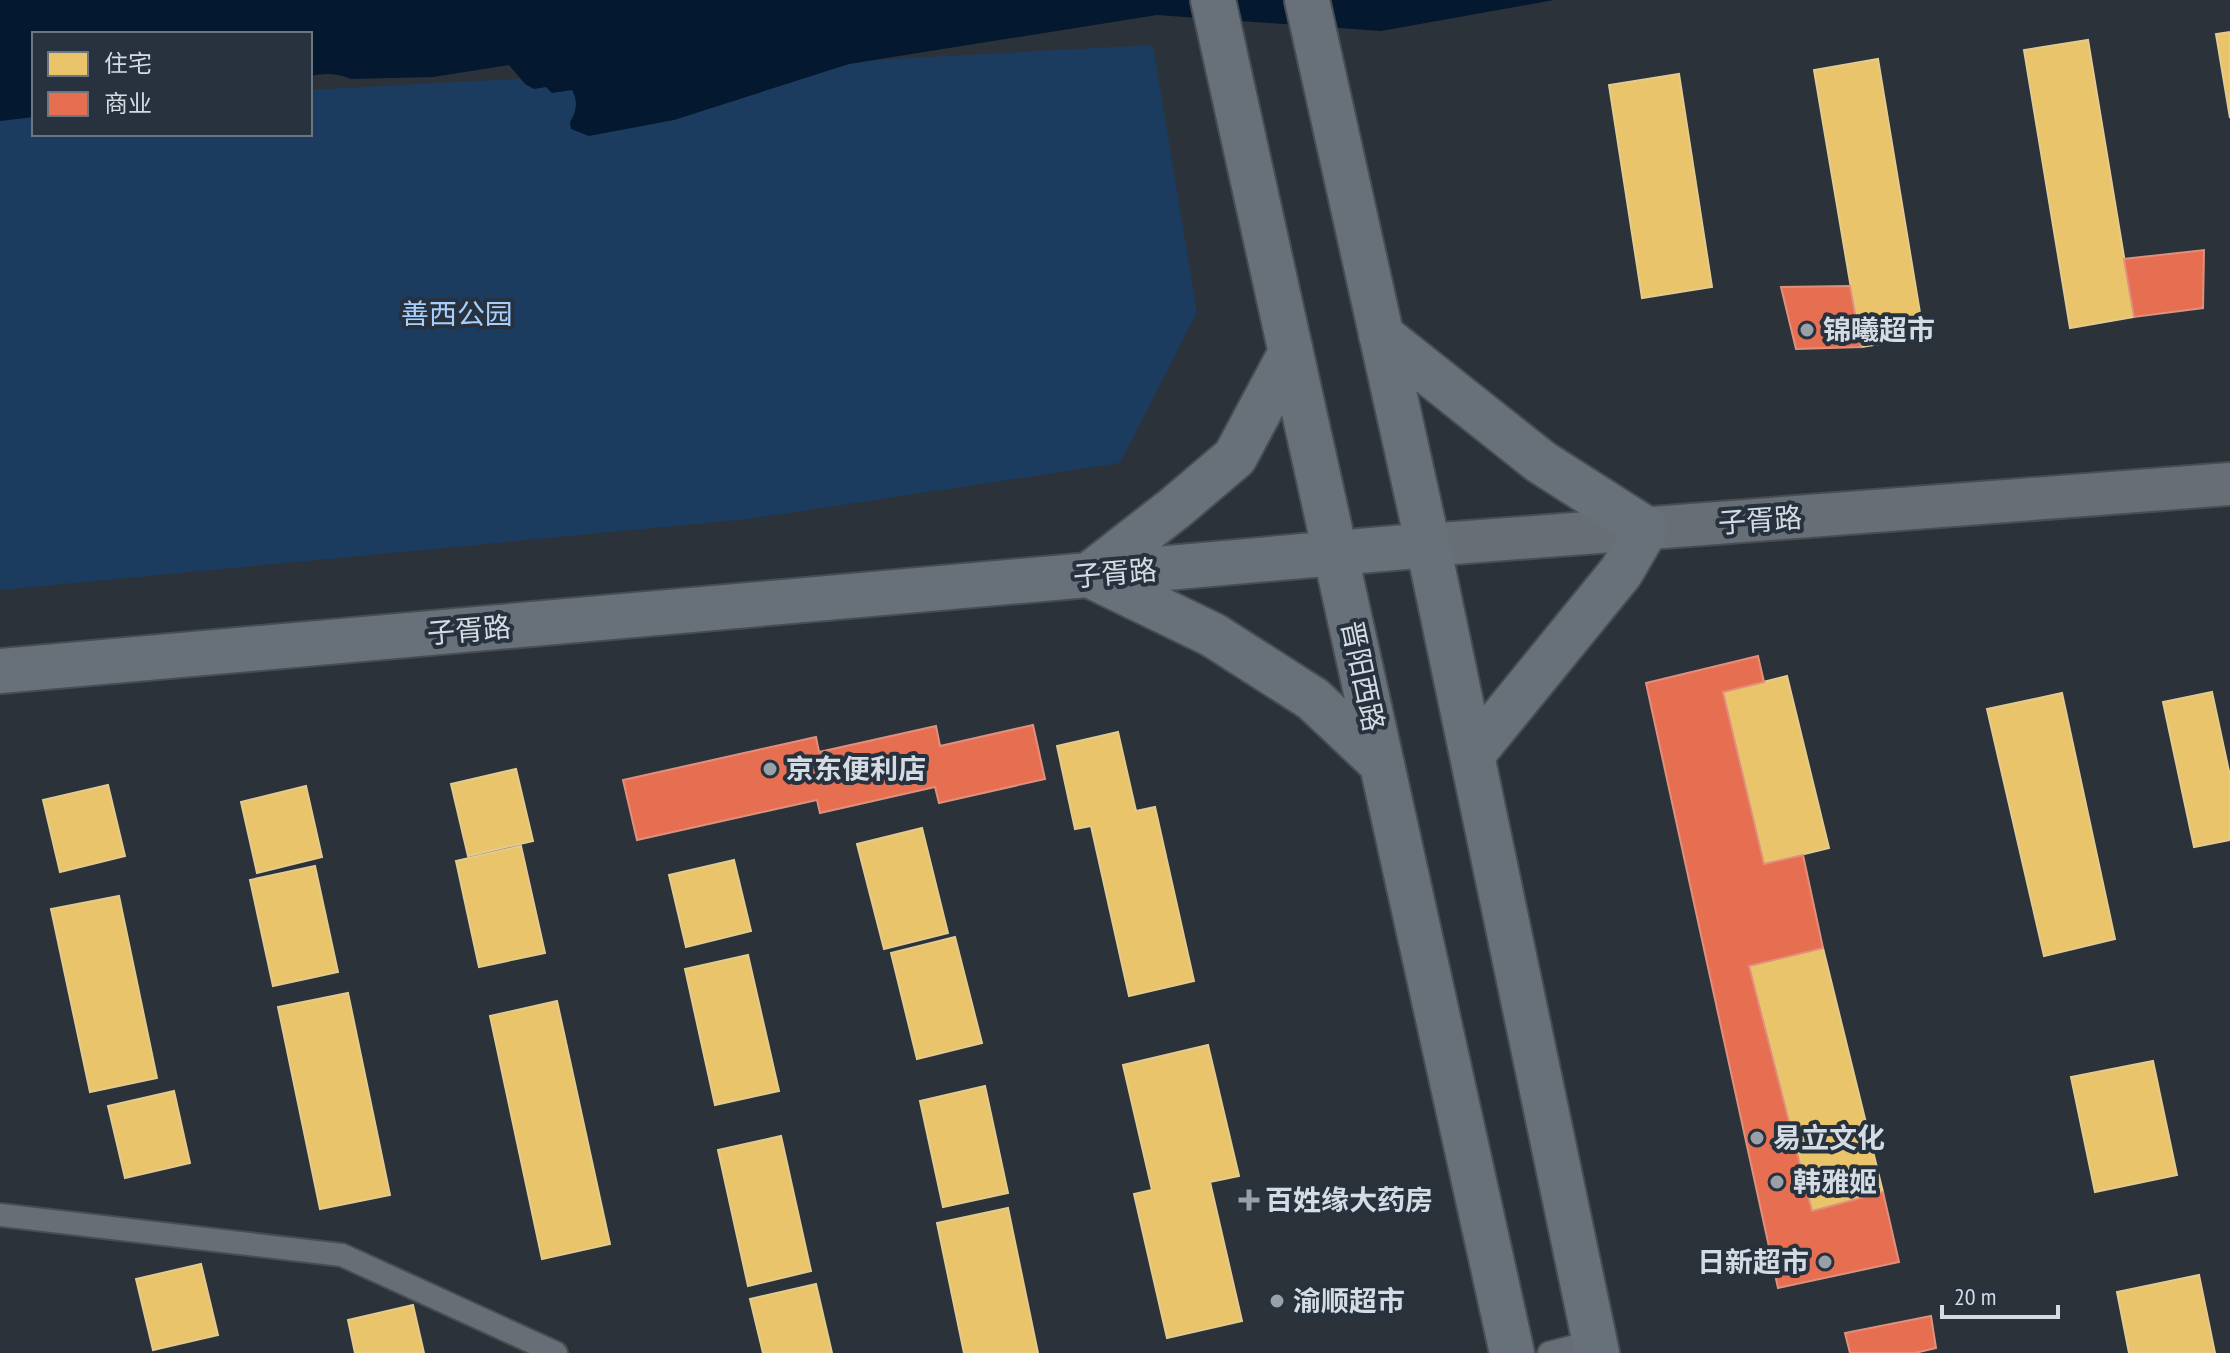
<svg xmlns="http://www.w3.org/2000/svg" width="2230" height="1353" font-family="'PT Sans Narrow','Noto Sans SC',sans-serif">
<rect width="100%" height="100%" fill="#2c3239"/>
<path fill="#1c3c5f" d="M1153 45 1197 312 1120 463 749 519 0 590V107L34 105V134H310V90Z"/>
<path fill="#04182f" d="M0 0H1554L1381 31 1157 15 849 64 674 120 589 136 571 129 570 122C577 111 578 101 572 90L552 93 546 87 534 89 525 84 509 65 433 77 351 79C338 73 324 73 310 76V34H34V117L0 121Z"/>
<path fill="#e9c46a" stroke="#e3cb8e" stroke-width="2" d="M2230 32V118L2216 34Z
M2088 40 2134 317 2070 328 2024 50Z
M1878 59 1924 337 1861 347 1814 70Z
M1679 74 1712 287 1642 298 1609 85Z
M1787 676 1829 848 1764 864 1723 692Z
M2212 692 2230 776V840L2194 847 2163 702Z
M2062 693 2115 939 2044 956 1987 709Z
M1118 732 1136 811 1155 807 1194 981 1129 996 1091 826 1075 829 1057 746Z
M516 769 533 841 468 856 451 784Z
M108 785 125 856 60 872 43 800Z
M306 786 322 857 257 873 241 802Z
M922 828 948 933 884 949 857 844Z
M521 846 545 953 479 967 456 861Z
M734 860 751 931 686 947 669 875Z
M315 866 338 972 273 986 250 880Z
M119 896 157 1078 90 1092 51 909Z
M955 937 982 1043 917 1059 891 953Z
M1823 948 1883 1192 1812 1211 1749 966Z
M748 955 779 1091 715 1105 685 969Z
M348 993 390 1195 320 1209 278 1007Z
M557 1001 610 1244 542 1259 490 1016Z
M1208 1045 1239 1176 1210 1182 1242 1321 1167 1338 1134 1194 1152 1190 1123 1065Z
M2153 1061 2177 1175 2095 1192 2071 1077Z
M985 1086 1008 1193 943 1207 920 1101Z
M174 1091 190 1163 125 1178 108 1106Z
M781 1136 811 1271 748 1286 718 1150Z
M1008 1208 1038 1353H964L937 1223Z
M201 1264 218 1335 153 1350 136 1279Z
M2199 1275 2215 1353H2129L2117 1292Z
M816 1284 832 1353H763L750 1299Z
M413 1305 424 1353H355L348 1320Z"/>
<path fill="#e76f51" stroke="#e18f7d" stroke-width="2" d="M2204 250 2203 308 2134 317 2124 259Z
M1850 286 1861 347 1796 349 1781 287Z
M1758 656 1764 682 1723 692 1764 864 1803 855 1823 948 1749 966 1812 1211 1883 1192 1899 1262 1778 1288 1646 683Z
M1033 725 1045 779 939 803 935 787 820 813 817 800 637 840 623 780 816 737 819 752 936 726 940 746Z
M1931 1316 1936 1348 1915 1353H1850L1845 1333Z"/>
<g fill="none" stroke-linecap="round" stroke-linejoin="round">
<defs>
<path id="lane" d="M0 1215 342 1255 556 1353
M1549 1353 1595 1341"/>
<path id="street" d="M1428 545 2230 484"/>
<path id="secondary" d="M1213 0 1512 1353
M1307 0 1428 545 1597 1353
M1381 335 1541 462 1646 529 1621 572 1472 755
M1089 575 1175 508 1235 457 1291 352
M1091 576 1213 635 1313 699 1382 764
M0 671 1428 545"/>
</defs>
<use href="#lane" stroke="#484d53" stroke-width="26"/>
<use href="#street" stroke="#484d53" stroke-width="46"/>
<use href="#secondary" stroke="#484d53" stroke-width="48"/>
<use href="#lane" stroke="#676e75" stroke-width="22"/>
<use href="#street" stroke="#676e75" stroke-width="42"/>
<use href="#secondary" stroke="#687079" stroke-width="44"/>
</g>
<g fill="#99a0a8" stroke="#27323e" stroke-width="3">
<circle cx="1807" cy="330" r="8"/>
<circle cx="770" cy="769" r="8"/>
<circle cx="1757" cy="1138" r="8"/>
<circle cx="1777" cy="1182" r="8"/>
<path d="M1245 1188h8v8h8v8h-8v8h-8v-8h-8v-8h8z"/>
<circle cx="1825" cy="1262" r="8"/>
<circle cx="1277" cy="1301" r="8"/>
</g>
<g text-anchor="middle" stroke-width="8" stroke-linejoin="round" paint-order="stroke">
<g font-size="28" fill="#a7cffc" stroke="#27323e">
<text x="457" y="324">善西公园</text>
</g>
<g font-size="28" font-weight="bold" fill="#d4dbe3" stroke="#27323e" text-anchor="start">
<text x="1823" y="340">锦曦超市</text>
<text x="786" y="779">京东便利店</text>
<text x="1773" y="1148">易立文化</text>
<text x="1793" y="1192">韩雅姬</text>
<text x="1265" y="1210">百姓缘大药房</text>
<text x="1809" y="1272" text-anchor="end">日新超市</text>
<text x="1293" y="1311">渝顺超市</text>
</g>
<g font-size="28" fill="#d4dbe3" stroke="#27323e">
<text transform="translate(1760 520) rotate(-4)" y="10">子胥路</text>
<text transform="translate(1115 573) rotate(-5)" y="10">子胥路</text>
<text transform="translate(469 630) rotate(-5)" y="10">子胥路</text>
<text transform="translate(1363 676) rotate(78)" y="10">晋阳西路</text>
</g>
</g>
<rect x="32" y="32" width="280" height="104" fill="#27323e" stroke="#6c7680" stroke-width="2"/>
<rect x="48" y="52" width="40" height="24" fill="#e9c46a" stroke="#6c7680" stroke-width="2"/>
<text x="104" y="72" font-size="24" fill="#d4dbe3">住宅</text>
<rect x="48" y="92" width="40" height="24" fill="#e76f51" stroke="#6c7680" stroke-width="2"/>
<text x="104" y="112" font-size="24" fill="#d4dbe3">商业</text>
<path d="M1942 1305v12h116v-12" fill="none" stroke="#d4dbe3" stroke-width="4"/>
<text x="1954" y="1305" font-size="24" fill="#d4dbe3" stroke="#27323e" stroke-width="6" paint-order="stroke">20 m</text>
</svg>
